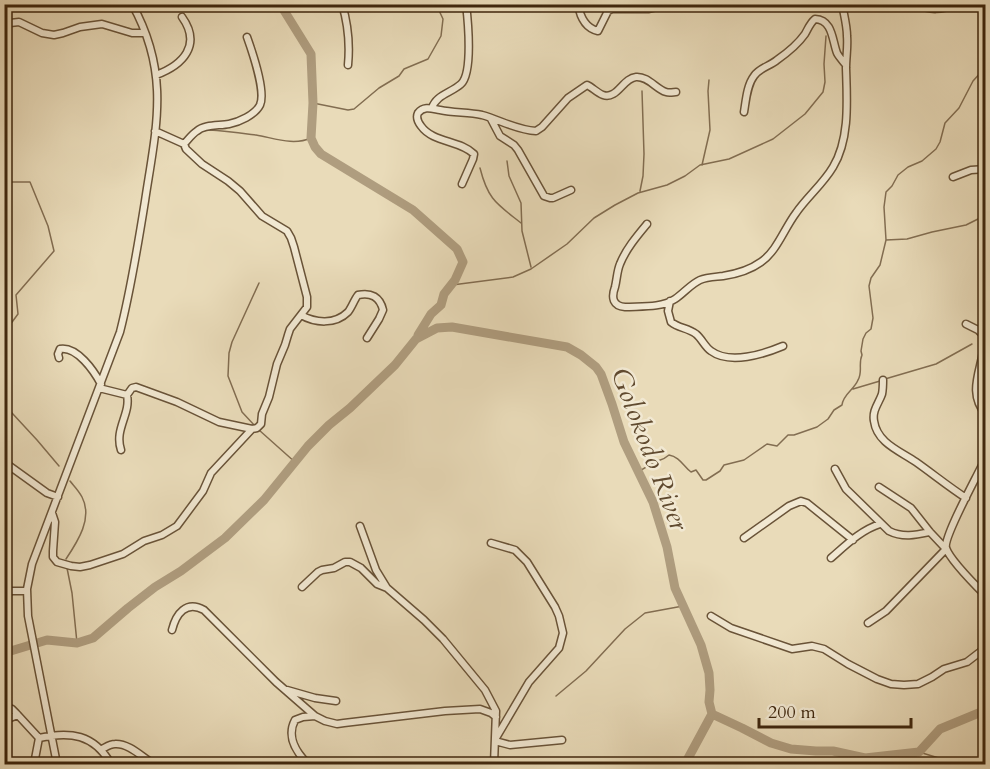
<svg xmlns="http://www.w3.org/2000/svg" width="990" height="769" font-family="Cardo,serif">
<rect width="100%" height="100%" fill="#e9dbb9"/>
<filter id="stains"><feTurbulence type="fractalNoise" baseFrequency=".00333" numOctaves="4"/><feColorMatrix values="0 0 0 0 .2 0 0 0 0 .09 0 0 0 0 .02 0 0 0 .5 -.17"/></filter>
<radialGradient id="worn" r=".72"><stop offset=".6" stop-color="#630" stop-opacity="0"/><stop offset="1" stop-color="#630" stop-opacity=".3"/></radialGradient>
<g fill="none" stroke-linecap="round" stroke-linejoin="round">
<path stroke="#826d51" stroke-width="1.5" d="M313 103 348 110 354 109 379 88 399 76 404 69 428 59 441 36 443 19 436 4
M209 130C225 131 240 133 256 135 274 138 293 146 311 138
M507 161 509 176 521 203 522 231 531 267
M702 165 710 130 708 91 709 80
M480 168C488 200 497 204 521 223
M4 182H30L48 226 54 251 16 295 18 314 4 333
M640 191 643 176 644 154 642 91
M886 240 907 239 932 232 966 225 986 215
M452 285 513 277 531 269 567 244 594 218 615 205 638 193 667 185 685 176 700 165 729 159 773 139 805 114 823 92 825 82 824 64 826 36
M885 379 936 364 972 344
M853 389 880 381
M4 402 12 413 37 440 59 466
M256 427 242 412 228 376 229 353 232 342 259 283
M259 430 296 463
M638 471C644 470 645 467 651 464 659 459 661 462 669 455 680 457 683 466 691 472L696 470 703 480H706L720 471 724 465 744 460 767 444 777 446 788 435H794L817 427 828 419 834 410 842 405C843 394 854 390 858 380 863 372 858 364 862 355L861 351 863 339 866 333 871 329 873 318 869 286 871 278 880 265 886 240 884 207 886 192 892 186 898 175 908 167 922 161 936 149 940 142 945 123 959 108 973 81 983 70
M66 559C78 541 93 518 82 497 79 491 74 486 70 481
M67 568 72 593 77 643
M556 696 586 671 625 629 645 613 683 606
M919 752 942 759 944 764"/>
<path stroke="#af9d7f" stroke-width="9" d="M280 4 311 54 313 103 311 138 315 147 321 154 413 210 457 249 463 262 455 280 444 294 441 305 431 314 418 335
M4 653 47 640 77 643 93 638 128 608 155 587 181 571 225 538 264 500 308 446 329 425 350 408 395 365 416 339 437 328 452 327 567 347 581 355 596 367 601 374 612 404 624 442 653 502 667 547 675 588 701 645 709 673 710 690 709 702 712 714 742 728 771 743 791 749 816 751H833L865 758 919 752 940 729 986 710
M685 764 712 714"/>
<defs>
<path id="minor" d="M342 4C348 24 350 44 348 65
M578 4C580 17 585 28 598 31L608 11 612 9H648L669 4
M916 4C930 11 942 10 956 4
M4 27 10 23 19 22 42 33 54 35 63 33 80 27 102 24 132 33H145
M156 75C183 65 202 45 182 17
M432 108C436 95 451 93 461 84 473 73 468 21 466 4
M744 112C746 100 747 85 754 76 759 68 770 66 777 60 787 53 798 44 805 34 808 29 810 23 815 19 833 20 832 40 837 53 839 57 843 61 846 65
M491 119 500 136 514 145 518 150 544 196 550 198H553L571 190
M184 144C188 140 192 134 197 131 205 124 219 126 229 124 239 122 255 115 260 105 266 92 252 51 247 37
M953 177 971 170 986 169
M462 184 473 159 474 154C460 140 433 143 421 126 418 122 416 117 418 113 424 105 433 109 440 110 454 113 468 112 482 115 500 120 517 130 536 131L542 127 568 98 587 85C592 87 597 93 603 95 617 100 623 78 636 77 648 76 656 89 666 92 669 93 674 92 676 92
M647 224C637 236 626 249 620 264 617 271 617 279 615 287 611 298 613 306 625 307 641 306 661 308 675 299 684 293 691 284 700 280 707 277 715 277 723 276 736 274 750 270 761 262 777 251 784 229 796 213 807 197 823 184 833 167 850 139 847 100 846 68 846 58 848 47 847 36 847 26 844 15 842 4
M670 301 668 311 671 322C678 328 688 328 696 334 702 339 705 347 711 351 730 365 764 354 783 346
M301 315C315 323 335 325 348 312 352 307 354 300 358 295 371 292 380 297 383 310L379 319 367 338
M966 324 978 330 984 336C986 365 964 389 986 415
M59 358 58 354 60 349C77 346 94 371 101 384
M883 380C883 385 883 389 882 394 879 403 872 410 874 421 877 443 900 451 916 462 933 474 949 487 966 498
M99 388 127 395C131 414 114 429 121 450
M127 395 132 388 136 387 177 402 219 422 252 429
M986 457C979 473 943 537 946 548 950 560 976 586 986 596
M4 462 47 493 58 497
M835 469 846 489 889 531C903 538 916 535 930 532
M52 513 55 522 53 551V557L57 562 71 566 80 567 90 565 123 554 144 541 162 535 177 526 203 491 211 473 252 429 257 428 261 424 262 414 269 397 277 364 285 345 288 335 290 329 307 307V297L294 247 291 238 287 231 262 216 240 191 228 181 202 164 186 149 184 144 155 131
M360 526 376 570 387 588 424 620 443 639 485 690 496 711 494 764
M744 538 789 506 801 501 807 503 853 540
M491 543 515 550 527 562 555 607 559 616 563 633 559 648 529 682 496 738
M831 558C846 545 861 530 880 524
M302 587 318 572 322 570 334 568 345 562H350L361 568 377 584 387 588
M4 594 12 591H27
M711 616 731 628 792 649 812 646 824 649 848 664 877 679 891 684 904 685 918 684 932 677 944 669 967 662 980 652 986 646
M868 623 886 611 946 549 930 532 911 508 879 487
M172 630C176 614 186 600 204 610L276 682 315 716 325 721 337 724 344 723 445 711 480 709 491 713 496 717
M287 690 315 698 336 701
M4 706 12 709 16 713 39 738C70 731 94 734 111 764
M4 722 10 718 18 715
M495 741 510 745 562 740
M102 749C106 747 110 744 115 744 129 743 143 758 154 764
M34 764 39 738
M57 764 28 616 27 589 32 564 120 332C131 289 138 245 145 201 156 128 171 74 132 4
M308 764C296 752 286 737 295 720L303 717 315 716"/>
</defs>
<use href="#minor" stroke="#695338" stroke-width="9"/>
<use href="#minor" stroke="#f1e8d2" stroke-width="6"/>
</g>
<g text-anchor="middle" stroke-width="5" stroke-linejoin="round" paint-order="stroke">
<g font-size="27" font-style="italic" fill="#604a2f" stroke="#f1e8d2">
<text transform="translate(650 449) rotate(69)" y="9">Golokodo River</text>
</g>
</g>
<rect width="990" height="769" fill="none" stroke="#e9dbb9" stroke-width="24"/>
<rect x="6" y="6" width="978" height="757" fill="none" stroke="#3e260d" stroke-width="3"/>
<rect x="12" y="12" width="966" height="745" fill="none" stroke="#3e260d" stroke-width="1.5"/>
<path d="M759 718v9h152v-9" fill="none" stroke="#3e260d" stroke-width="3"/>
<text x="768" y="718" font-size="18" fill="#3e260d" stroke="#f1e8d2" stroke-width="4.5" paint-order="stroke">200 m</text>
<rect width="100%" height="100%" filter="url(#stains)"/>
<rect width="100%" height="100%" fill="url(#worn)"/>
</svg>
